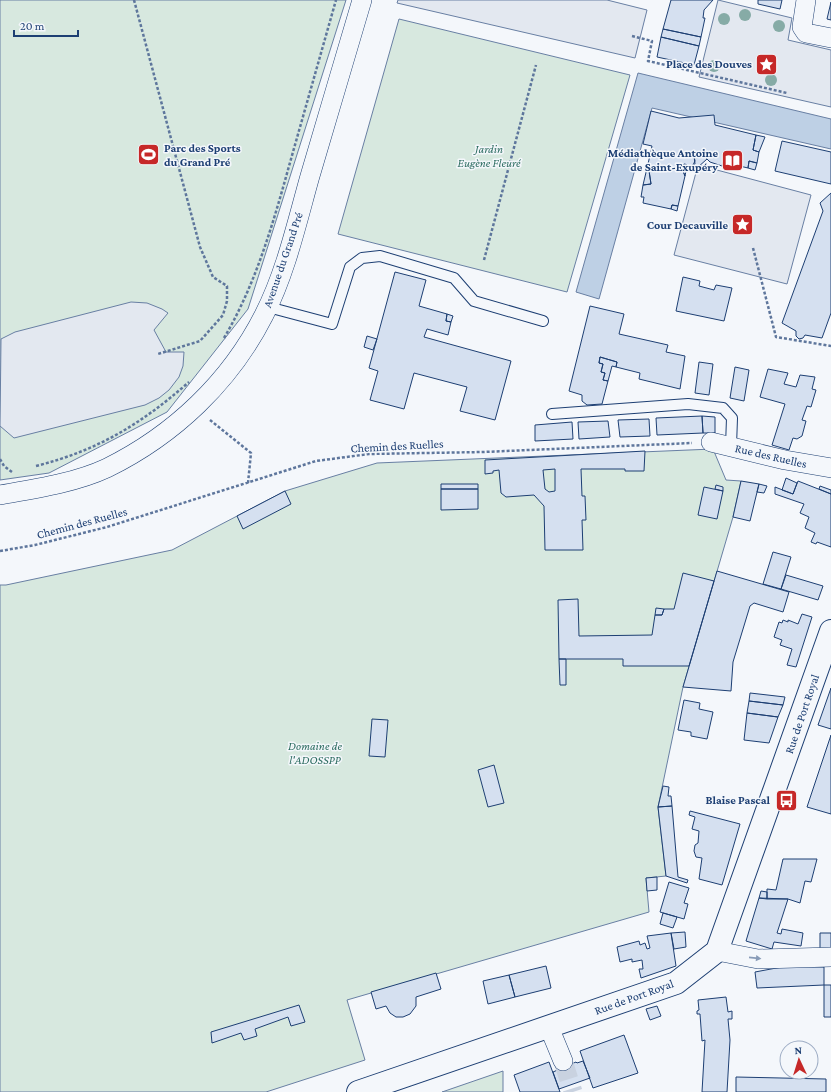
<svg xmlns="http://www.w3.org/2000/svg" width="831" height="1092" font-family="'Crimson Pro',serif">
<rect width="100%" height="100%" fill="#f4f7fb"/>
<path fill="#d7e8df" stroke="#687fa3" d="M0 0H346L248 309 167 412 49 473 0 480Z
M399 19 630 75 567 292 338 234Z
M713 449 726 480 741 481 733 517 683 687 658 807 666 876 646 878 649 912 347 1000 365 1060 266 1092H0V585H6L172 550 285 491 377 463Z
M503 1071V1092H442Z"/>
<path fill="#e3e8f0" stroke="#687fa3" d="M398 0H607L647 10 635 58 397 3Z
M718 0 792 18 788 40 831 50V107L699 77Z
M698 165 811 195 787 284 674 255Z
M131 302 147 303 162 309 168 313 154 330 166 352H184L183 366 179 377 169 390 159 398 145 405 14 438 0 426 1 339 15 332Z"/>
<path fill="#bed0e5" stroke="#687fa3" d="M638 73 831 119V149L652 108 599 299 576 292Z"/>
<path fill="#d5e0f0" stroke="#1d3f73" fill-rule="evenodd" d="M671 0H713L704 10 703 18H705L701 37 663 29Z
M758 0H782L780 9 758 4Z
M831 2V20L827 19Z
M663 29 701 37 699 46 661 37Z
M661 37 699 46 694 65 657 57Z
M651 111 679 118 714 115 715 125 756 135 753 150 759 152 757 163 749 161 748 168 723 162 722 166 710 162 700 152 694 156 695 164 692 166 690 167 685 164 681 166 685 176 678 206 672 205 671 209 643 203 644 197H641L643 185 651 184 648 164 652 146 643 144Z
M756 135 765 137 759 152 753 150Z
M782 141 831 152V184L775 171Z
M700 152 707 159 697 168 693 165 695 161 694 156Z
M749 161 757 163 755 170 748 168Z
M648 164 651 184 643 185Z
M685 164 687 166 685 176 681 166Z
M831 193V313L822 338 805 335 803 338 799 339 796 336V331L782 323 823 211 820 203Z
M672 205 678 206 677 211 671 209Z
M395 272 426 280 419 306 447 314 446 321 451 322 448 335 427 329 424 337 511 361 495 420 460 411 467 387 414 373 404 409 370 400 378 371 369 368Z
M683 277 700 281 699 286 714 290 716 285 732 288 724 321 676 311Z
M590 306 624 314 619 334 668 345 666 352 685 356 680 389 639 379 640 373 616 367 617 362 600 357 599 363 603 364 601 372 605 373 603 380 608 381 602 404 587 405 582 401V395L569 391Z
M447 314 453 316 451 322 446 321Z
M367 336 377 339 373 350 364 347Z
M600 357 617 362 616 367 612 366 608 381 603 380 605 373 601 372 603 364 599 363Z
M699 362 713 364 709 395 695 393Z
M735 367 749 370 744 401 730 398Z
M768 369 788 373 784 384 796 387 800 375 815 377 812 389 816 390 811 407 807 406 802 420 806 421 802 436 797 439 793 438 789 450 772 445 785 404 760 397Z
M702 416 703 433 657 435 656 418Z
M702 416 715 417V433H703Z
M649 419 650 436 620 437 618 420Z
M608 421 610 437 579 439 578 422Z
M572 422 573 439 535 441V425Z
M645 451 644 471H625V469H581L582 496H585L586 520H582L583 550H545L544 506 534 495 506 497 501 493 499 470 493 471V473L485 474V460ZM555 469V491L549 492 545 489 543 470Z
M786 478 797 483 793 494 782 490Z
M741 481 759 484 750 521 733 517Z
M798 481 831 494V547L817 542 816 544 811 542 815 533 805 528 809 517 800 513 804 504 775 494V487L793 494Z
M441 484H478V489H441Z
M759 484 767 486 764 493 757 492Z
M716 485 723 487V491L715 489Z
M820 486 831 490V494L819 489Z
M704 487 723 491 717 519 698 515Z
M441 489H478V509L441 510Z
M285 491 291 504 243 529 237 516Z
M773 552 791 557 781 589 763 584Z
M717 571 789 592 783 612 754 603 750 606 733 662 731 691 683 687Z
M683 573 714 581 689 666H623V659H559L558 600 578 599 579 636 652 635 655 615H662L664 609H674Z
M786 575 823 586 818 600 781 589Z
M656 608 664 609 662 615H655Z
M802 614 812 617 796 667 787 665 792 649 780 645 782 640 774 637 779 622 782 623 783 620 788 622V620L798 624Z
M559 659H566V685H560Z
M831 688V729L818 725Z
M750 693 785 697 783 705 749 701Z
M684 700 700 703 699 709 713 712 707 739 691 736V732L678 730Z
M749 701 783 705 778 717 747 713Z
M747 713 778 717 769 743 744 740Z
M372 719 388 720 385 757 369 756Z
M831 735V814L807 807Z
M494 765 504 803 488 807 478 770Z
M663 786 669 787 668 796H671L672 806 658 807Z
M672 806 678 877 688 880 687 883 666 876 658 807Z
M690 811 740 824 722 885 699 879 702 858 696 857 694 851 695 845 698 843 699 831 692 829 695 817 689 815Z
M783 859H817L811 882 805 881 800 903 788 899H767V889L776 890Z
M657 877V890L647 891 646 878Z
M669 882 689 888 684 903 688 904 684 919 660 912Z
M761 891 767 892V899L759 898Z
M759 898 788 899 777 933 781 934 782 929 803 933 801 946 774 942 772 949 746 941Z
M663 913 677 917 673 928 660 924Z
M685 932 686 947 674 949 671 933Z
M671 933 676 966 641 978 639 969H643L642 960 632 962V959L620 962 617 947 639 941 640 945 645 943 647 949 650 948 647 936Z
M820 933H831V950H820Z
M546 966 551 988 515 997 509 975Z
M787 966 824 967V985L757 988 755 972Z
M436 973 441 989 416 997V1006L410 1014 403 1017H396L390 1013 386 1006 376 1009 371 992Z
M509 975 515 997 488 1004 483 981Z
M824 985H831V1017H824Z
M726 997 728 1012 732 1011V1019H728L730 1040 727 1092H702L705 1040 702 1041 700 1014H697V1011L699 1010 698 1000Z
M299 1005 305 1022 291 1026 288 1017 255 1029 257 1036 244 1040 241 1033 212 1043 211 1032Z
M657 1006 661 1016 650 1020 646 1009Z
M624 1035 638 1073 593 1088 580 1051Z
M583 1061 590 1078 559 1089 553 1072 576 1062 577 1063Z
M549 1062 560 1092H520L514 1075Z
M736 1077 826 1079V1092H736Z"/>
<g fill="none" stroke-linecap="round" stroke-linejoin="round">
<path stroke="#c9d2e0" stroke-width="19" stroke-dasharray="19 10" stroke-linecap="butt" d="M563 1061 573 1092"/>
<defs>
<path id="lane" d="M268 307 332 324 350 267 362 258 380 256 454 278 474 301 543 321
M552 414 688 404 723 408 732 418 731 446"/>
<path id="street" d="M806 0 802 27 806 33 831 38
M711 442 785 460 831 468
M0 495C34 489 75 483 107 468 174 435 230 382 264 315 286 272 297 222 310 176 327 117 345 59 362 0
M717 951 758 959 831 957
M549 1027 563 1061"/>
<path id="secondary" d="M358 1092 676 983 717 951 831 631"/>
</defs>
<use href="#lane" stroke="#1d3f73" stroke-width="12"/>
<use href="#street" stroke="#1d3f73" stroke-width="20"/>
<use href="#secondary" stroke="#1d3f73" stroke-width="24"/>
<path stroke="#5e769c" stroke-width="2.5" stroke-dasharray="3 2" stroke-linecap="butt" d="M134 0 200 247 213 277 227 286V301L223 315 200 341 158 354
M632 36 652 41 648 61 787 93
M753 248 776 337 831 346
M484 260 536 65
M224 338C257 282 274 220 291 159 306 106 321 53 336 0
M210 420 251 453 248 483
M0 459 4 466 12 472
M36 466C99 450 141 424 189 382
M0 551 35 545 107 527 316 461 369 454 483 452 692 443"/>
<use href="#lane" stroke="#f4f7fb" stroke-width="10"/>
<use href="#street" stroke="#f4f7fb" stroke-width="19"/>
<use href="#secondary" stroke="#f4f7fb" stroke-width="22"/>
</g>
<g fill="#86aba6">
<circle cx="745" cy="15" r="6"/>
<circle cx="724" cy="19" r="6"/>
<circle cx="779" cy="26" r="6"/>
<circle cx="714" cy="66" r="6"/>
<circle cx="771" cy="80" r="6"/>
</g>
<defs><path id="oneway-solid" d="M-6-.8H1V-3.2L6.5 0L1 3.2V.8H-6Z"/></defs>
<use fill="#889bb7" href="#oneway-solid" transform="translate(755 958) rotate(6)"/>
<defs>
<symbol id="sight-square" viewBox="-11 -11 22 22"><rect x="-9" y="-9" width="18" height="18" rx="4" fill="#c62828" stroke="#f4f7fb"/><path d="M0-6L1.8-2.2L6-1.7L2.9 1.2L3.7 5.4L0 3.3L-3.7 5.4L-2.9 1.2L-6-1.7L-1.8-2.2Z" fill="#fff"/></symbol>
<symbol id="stadium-square" viewBox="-11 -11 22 22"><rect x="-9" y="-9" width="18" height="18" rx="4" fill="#c62828" stroke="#f4f7fb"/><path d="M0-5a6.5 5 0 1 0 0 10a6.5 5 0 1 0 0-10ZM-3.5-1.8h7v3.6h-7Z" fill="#fff"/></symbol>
<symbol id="library-square" viewBox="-11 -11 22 22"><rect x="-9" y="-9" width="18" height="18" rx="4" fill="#c62828" stroke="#f4f7fb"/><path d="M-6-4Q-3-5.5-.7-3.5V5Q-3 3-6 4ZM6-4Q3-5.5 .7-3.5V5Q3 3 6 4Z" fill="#fff"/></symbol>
<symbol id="bus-square" viewBox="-11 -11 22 22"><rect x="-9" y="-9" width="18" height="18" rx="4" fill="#c62828" stroke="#f4f7fb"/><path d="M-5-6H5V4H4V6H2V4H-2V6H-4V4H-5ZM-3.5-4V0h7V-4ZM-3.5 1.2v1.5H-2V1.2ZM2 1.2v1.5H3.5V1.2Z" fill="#fff"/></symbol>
</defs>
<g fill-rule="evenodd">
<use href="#sight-square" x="754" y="52" width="25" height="25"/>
<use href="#stadium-square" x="136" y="142" width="25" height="25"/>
<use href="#library-square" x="720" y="148" width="25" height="25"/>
<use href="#sight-square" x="730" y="212" width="25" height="25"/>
<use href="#bus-square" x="774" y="788" width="25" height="25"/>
</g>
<g text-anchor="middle" stroke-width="3" stroke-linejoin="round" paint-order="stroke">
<g font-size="12" font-weight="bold" fill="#1d3f73" stroke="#f4f7fb" text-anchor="end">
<text x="752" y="68">Place des Douves</text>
<text x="164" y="152" text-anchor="start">Parc des Sports<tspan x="164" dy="14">du Grand Pré</tspan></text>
<text x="718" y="157">Médiathèque Antoine<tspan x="718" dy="14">de Saint-Exupéry</tspan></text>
<text x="728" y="229">Cour Decauville</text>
<text x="770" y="804">Blaise Pascal</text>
</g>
<g font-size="12" font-style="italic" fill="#2c6c60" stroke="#f4f7fb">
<text x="489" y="153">Jardin<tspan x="489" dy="14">Eugène Fleuré</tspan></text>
<text x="315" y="750">Domaine de<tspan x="315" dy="14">l'ADOSSPP</tspan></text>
</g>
<g font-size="12" fill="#1d3f73" stroke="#f4f7fb">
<text transform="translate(283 260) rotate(-71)" y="4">Avenue du Grand Pré</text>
<text transform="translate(397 446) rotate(-3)" y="4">Chemin des Ruelles</text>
<text transform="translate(771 456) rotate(13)" y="4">Rue des Ruelles</text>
<text transform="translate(82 523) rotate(-15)" y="4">Chemin des Ruelles</text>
<text transform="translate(802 714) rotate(-71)" y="4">Rue de Port Royal</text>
<text transform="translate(634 997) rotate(-20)" y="4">Rue de Port Royal</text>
</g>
</g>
<g transform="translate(799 1060) rotate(356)"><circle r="19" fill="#f4f7fb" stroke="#9eadc5"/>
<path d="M0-3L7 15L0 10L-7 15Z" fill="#c62828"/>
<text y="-6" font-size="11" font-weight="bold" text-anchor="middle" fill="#1d3f73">N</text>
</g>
<path d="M14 30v6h64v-6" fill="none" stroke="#1d3f73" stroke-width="2"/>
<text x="20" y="30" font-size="12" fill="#1d3f73" stroke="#f4f7fb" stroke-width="3" paint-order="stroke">20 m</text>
</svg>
